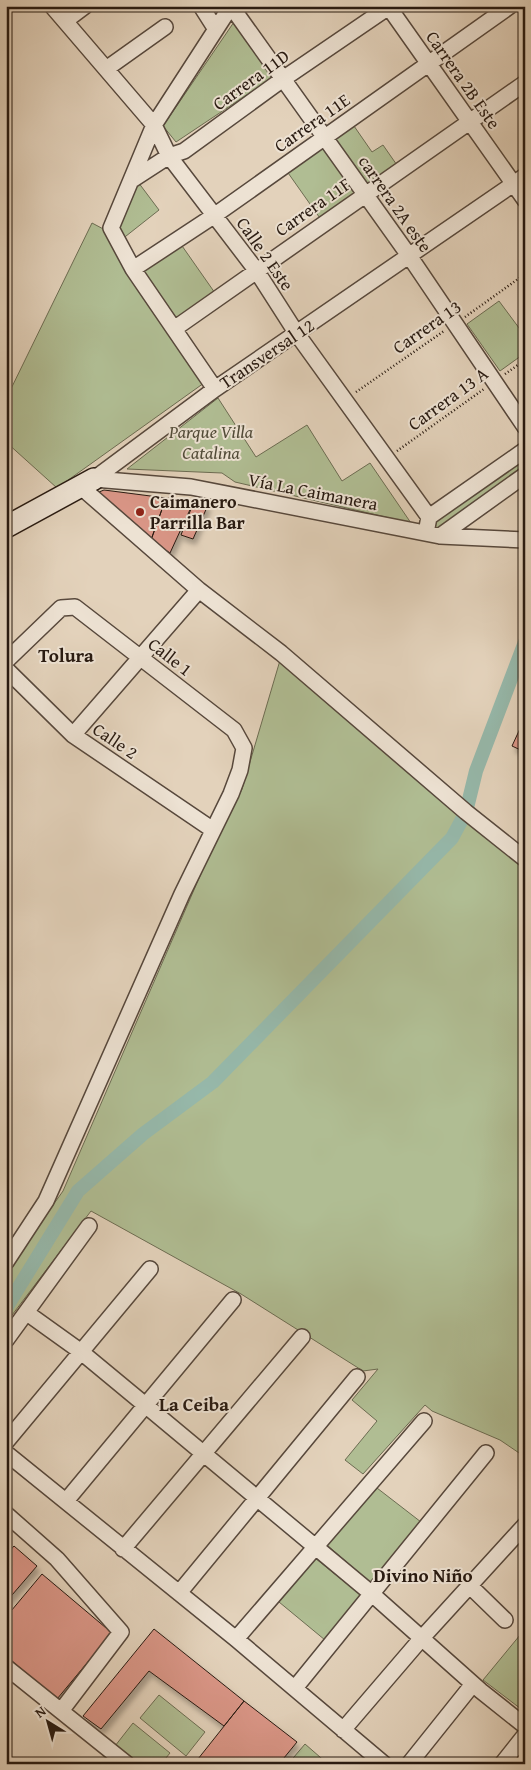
<svg xmlns="http://www.w3.org/2000/svg" width="531" height="1770" font-family="'Gentium Book Plus',serif">
<defs>
<filter id="shadow"><feDropShadow dx="3" dy="5.5" stdDeviation="2.5" flood-color="#0004"/></filter>
</defs>
<rect width="100%" height="100%" fill="#e3d2bb"/>
<filter id="stains"><feTurbulence type="fractalNoise" baseFrequency=".004" numOctaves="4"/><feColorMatrix values="0 0 0 0 .2 0 0 0 0 .09 0 0 0 0 .02 0 0 0 .5 -.17"/></filter>
<radialGradient id="worn" r=".72"><stop offset=".6" stop-color="#630" stop-opacity="0"/><stop offset="1" stop-color="#630" stop-opacity=".3"/></radialGradient>
<path fill="#b0bd93" stroke="#6c6c52" d="M234 22 275 76 176 142 163 126Z
M354 126 372 152 383 145 399 168 368 189 334 139Z
M323 144 359 195 322 221 286 170Z
M138 182 159 210 121 240 116 231Z
M92 223 109 232 204 383 57 488 6 442V399Z
M180 243 215 293 177 319 142 269Z
M499 301 525 336V353L500 371 467 324Z
M218 398 256 457 307 425 342 481 370 463 411 523 235 482 222 473 127 469Z
M525 455V473L432 532V520Z
M281 657 337 711 525 866V1457L500 1440 432 1411 425 1405 363 1474 345 1460 377 1421 352 1400 378 1369 363 1371 241 1294 91 1211 6 1323V1271L63 1191 210 853 242 789Z
M377 1488 421 1522 372 1584 327 1545Z
M315 1558 362 1596 325 1640 279 1602Z
M525 1629V1712L483 1680Z
M159 1695 205 1732 186 1756 140 1718Z
M133 1723 170 1753 161 1764H137L115 1746Z
M305 1744 328 1764H288Z"/>
<g fill="none" stroke-linecap="round" stroke-linejoin="round">
<path stroke="#96b8aa" stroke-width="14" d="M6 1308 78 1191 143 1134 213 1082 452 838 466 812 476 771 525 642"/>
</g>
<path fill="#da9687" stroke="#281a11" filter="url(#shadow)" d="M104 490 166 498 151 540 99 495V492Z
M166 498 194 501 170 553 151 540Z
M194 501 208 505 193 539 181 535Z
M524 720H525V752L512 746Z
M14 1546 37 1566 6 1602V1555Z
M42 1574 112 1633 57 1699 6 1656V1617Z
M154 1629 244 1701 224 1726 149 1671 101 1729 83 1716Z
M244 1701 297 1742 279 1764H194Z"/>
<g fill="none" stroke-linecap="round" stroke-linejoin="round">
<defs>
<path id="street" d="M52 6 154 125 169 156 256 270 297 334 429 517 426 533
M201 6 215 28
M231 6 410 257 525 427
M388 6 525 200
M65 21 85 6
M106 69 165 27
M132 180 169 156 184 151 283 79 390 6
M133 269 215 215 510 6
M174 329 525 83
M215 389 133 269 111 228 154 125 231 6
M94 479 215 389 525 176
M94 479 191 487 440 536 525 540
M81 487 199 590 281 653 466 812 525 859
M429 517 525 450
M440 536 525 475
M6 661 61 608 75 607 234 730 244 748 240 770 231 794 182 894 46 1201 6 1262
M6 669 73 735 213 830
M73 735 199 590
M27 1313 80 1351 144 1404 372 1594 481 1691 525 1726
M6 1340 89 1226
M6 1442 150 1269
M6 1453 236 1639 384 1764
M66 1501 233 1300
M6 1514 57 1559 121 1632 61 1711
M123 1549 302 1337
M470 1586 505 1620
M179 1593 357 1377
M236 1639 424 1421
M6 1667 127 1764
M295 1688 486 1453
M343 1730 421 1639 525 1525
M409 1764 473 1684
M502 1764 525 1735"/>
<path id="secondary" d="M6 527 94 479"/>
</defs>
<use href="#street" stroke="#57483c" stroke-width="18"/>
<use href="#secondary" stroke="#281a11" stroke-width="24"/>
<path stroke="#281a11" stroke-width="2.5" stroke-dasharray="1 2.5" stroke-linecap="butt" d="M465 317 525 274
M505 374 525 360
M356 392 444 331
M397 451 484 389"/>
<use href="#street" stroke="#ede2d3" stroke-width="15"/>
<use href="#secondary" stroke="#ede2d3" stroke-width="21"/>
</g>
<circle fill="#8f2418" stroke="#ede2d3" stroke-width="2" cx="140" cy="512" r="5"/>
<g text-anchor="middle" stroke-width="4" stroke-linejoin="round" paint-order="stroke">
<g font-size="18" fill="#281a11" stroke="#ede2d3">
<text transform="translate(251 80) rotate(-36)" y="6">Carrera 11D</text>
<text transform="translate(463 80) rotate(55)" y="6">Carrera 2B Este</text>
<text transform="translate(312 123) rotate(-35)" y="6">Carrera 11E</text>
<text transform="translate(395 204) rotate(55)" y="6">carrera 2A este</text>
<text transform="translate(313 207) rotate(-35)" y="6">Carrera 11F</text>
<text transform="translate(265 254) rotate(55)" y="6">Calle 2 Este</text>
<text transform="translate(427 327) rotate(-35)" y="6">Carrera 13</text>
<text transform="translate(267 354) rotate(-34)" y="6">Transversal 12</text>
<text transform="translate(448 399) rotate(-36)" y="6">Carrera 13 A</text>
<text transform="translate(313 492) rotate(11)" y="6">Vía La Caimanera</text>
<text transform="translate(170 657) rotate(38)" y="6">Calle 1</text>
<text transform="translate(115 741) rotate(34)" y="6">Calle 2</text>
</g>
<g font-size="18" font-style="italic" fill="#514b38" stroke="#ede2d3">
<text x="211" y="438">Parque Villa<tspan x="211" dy="21">Catalina</tspan></text>
</g>
<g font-size="18" font-weight="bold" fill="#281a11" stroke="#ede2d3" text-anchor="start">
<text x="150" y="508">Caimanero<tspan x="150" dy="21">Parrilla Bar</tspan></text>
</g>
<g font-size="19" font-weight="bold" fill="#281a11" stroke="#ede2d3">
<text x="66" y="662">Tolura</text>
<text x="194" y="1411">La Ceiba</text>
<text x="423" y="1582">Divino Niño</text>
</g>
</g>
<rect width="531" height="1770" fill="none" stroke="#e3d2bb" stroke-width="25"/>
<rect x="8" y="8" width="516" height="1755" fill="none" stroke="#281a11" stroke-width="2.5"/>
<rect x="12" y="12" width="506" height="1745" fill="none" stroke="#281a11"/>
<g transform="translate(48 1722) rotate(323)" stroke="#ede2d3" stroke-width="4" paint-order="stroke">
<path d="M0-4L9 19L0 12L-9 19Z" fill="#281a11"/>
<text y="-8" font-size="14" font-weight="bold" text-anchor="middle" fill="#281a11">N</text>
</g>
<rect width="100%" height="100%" filter="url(#stains)"/>
<rect width="100%" height="100%" fill="url(#worn)"/>
</svg>
